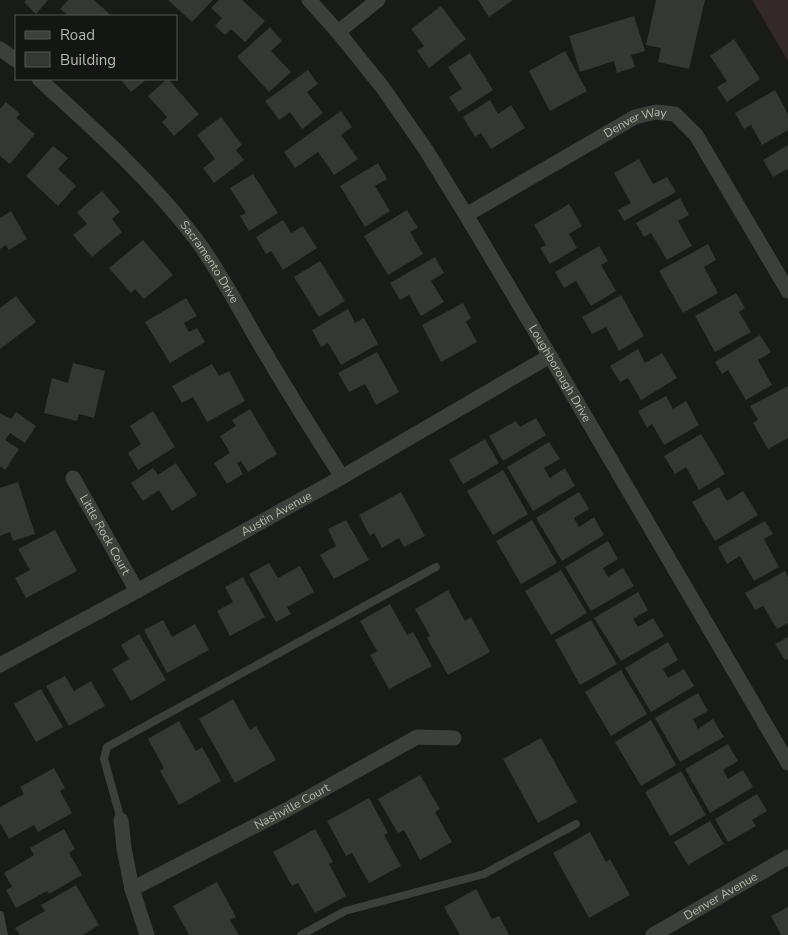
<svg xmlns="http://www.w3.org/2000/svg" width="788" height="935" font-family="'Nunito Sans',sans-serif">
<rect width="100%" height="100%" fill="#191b18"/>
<path fill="#33282a" d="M752 0H788V61Z"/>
<path fill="#343734" d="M26 0H48L36 14 24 2Z
M68 0H94L112 16H69L60 9Z
M168 0H213L192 22Z
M219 0H242L265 21 245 42 231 29 225 35 215 26 222 18 211 8Z
M478 0H513L489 17Z
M656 0H705L689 69 658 62 661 48 646 45Z
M441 6 466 39 429 68 417 51 424 46 411 29Z
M634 16 645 51 631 55 635 67 617 73 614 61 580 72 569 36Z
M270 27 282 41 271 51 291 72 269 92 237 57Z
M734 39 760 79 727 102 717 87 727 81 710 56Z
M565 51 587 91 550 111 529 71Z
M470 53 493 90 459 112 449 97 462 89 448 67Z
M308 70 318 84 307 92 323 113 302 129 290 112 279 120 265 101Z
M120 79H147L131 92Z
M167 79H168L199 114 174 136 162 122 167 117 148 96Z
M775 90 788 114V130L762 145 751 125 744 129 735 113Z
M490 100 498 114 511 105 525 128 491 149 481 133 475 137 463 117Z
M6 102 20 114 16 118 35 134 10 164 0 156V109Z
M341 111 352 127 341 135 358 159 334 175 318 152 295 168 284 152Z
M221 117 242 145 236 150 244 160 214 183 203 168 215 159 197 135Z
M788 145V171L787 169 773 177 763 160Z
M53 146 68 158 58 169 76 186 58 206 26 176Z
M639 159 653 184 667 177 676 192 624 221 618 210 631 203 614 173Z
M378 163 387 179 375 186 390 211 365 227 340 186Z
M253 174 278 213 249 231 240 216 246 213 230 188Z
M102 191 120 212 112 219 122 232 92 257 73 235 87 224 77 212Z
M680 198 689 215 678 221 692 246 667 260 651 233 644 237 636 223Z
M569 204 582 226 569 234 577 248 550 264 540 248 546 245 534 225Z
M407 210 418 228 410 232 423 254 388 275 364 236Z
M11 211 27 239 9 250 6 245 0 249V218Z
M283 220 291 233 303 226 317 248 283 270 271 251 266 254 256 237Z
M143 240 173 275 144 299 135 289 131 293 109 268Z
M708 244 716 260 704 267 718 293 683 313 659 271Z
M599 246 608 261 601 265 616 291 591 306 576 281 564 288 555 272Z
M435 257 444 273 431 281 444 302 421 316 409 295 400 300 390 283Z
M320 261 345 301 319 317 294 277Z
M736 293 745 308 739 312 751 332 715 352 695 316Z
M621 295 644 336 619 351 606 327 592 334 582 317Z
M16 296 36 322 0 349V308Z
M186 298 197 316 184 323 189 332 197 328 205 342 170 363 145 322Z
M463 303 471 318 466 322 477 342 441 362 422 325Z
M348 309 355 323 364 318 378 344 341 365 328 343 321 347 312 330Z
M760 335 771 352 758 360 772 385 746 400 728 370 722 374 715 362Z
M638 349 645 363 662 353 677 378 641 400 628 378 620 382 610 366Z
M377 352 399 392 376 405 365 384 349 392 338 373Z
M73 363 105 371 94 418 79 414 77 421 44 413 52 378 68 383Z
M212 364 219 376 229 371 245 401 207 422 193 397 182 403 172 386Z
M788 386V438L768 449 753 423 758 420 750 406Z
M666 396 673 409 686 401 699 425 664 445 652 424 647 428 638 411Z
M250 409 277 454 248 472 241 461 237 463 243 474 227 484 214 463 230 453 220 436 236 426 232 420Z
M153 411 175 447 138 470 128 453 141 444 130 426Z
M16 412 36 426 25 443 10 433 5 440 19 449 5 470 0 466V413L11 419Z
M536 418 546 435 503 461 489 436 516 421 520 427Z
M701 434 725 474 699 490 686 467 675 474 664 456Z
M485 439 499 463 463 484 449 460Z
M549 442 560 459 544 468 550 478 565 468 575 486 533 511 507 467Z
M176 463 197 495 172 511 159 490 143 501 131 483 153 468 158 475Z
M503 470 528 514 493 535 467 491Z
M18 482 35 534 13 541 10 532 0 536V488Z
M719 487 727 501 743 491 758 515 715 541 692 502Z
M401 492 425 536 404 547 399 538 382 548 374 533 370 536 359 515Z
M579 492 589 509 574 518 579 527 594 517 604 535 562 561 536 518Z
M346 520 369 560 334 579 320 555 336 546 328 529Z
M532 520 557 563 521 584 496 541Z
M765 521 773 534 764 539 779 567 754 581 740 556 727 564 718 547Z
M55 530 77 571 26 598 15 578 30 570 18 549Z
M608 541 618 559 603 568 608 577 623 568 634 586 591 611 565 567Z
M269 563 278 578 300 566 314 592 287 607 291 614 276 622 249 574Z
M561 570 587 613 551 635 525 591Z
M785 571 788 577V623L777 629 763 606 755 610 745 593Z
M243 577 265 617 230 636 217 611 233 602 225 587Z
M448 590 465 621 471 617 490 652 448 675 427 638 430 636 415 609Z
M638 592 648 610 633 619 638 627 653 618 664 636 621 661 594 618Z
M390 604 407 635 413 632 432 666 389 689 370 655 377 651 360 621Z
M163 620 172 637 195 624 209 650 167 673 144 630Z
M591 620 617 664 580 685 555 640Z
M139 634 166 680 131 701 112 669 129 659 121 645Z
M788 637V659L785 660 775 644Z
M668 642 678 660 663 669 668 678 684 669 694 686 651 712 625 668Z
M621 670 647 714 611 736 585 692Z
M65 676 74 691 91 681 105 706 69 726 46 686Z
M41 689 63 727 36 742 14 704Z
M698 693 708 711 693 719 698 729 713 719 724 737 680 762 655 718Z
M233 699 250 730 256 726 276 760 235 783 199 719Z
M651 720 676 765 641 786 615 742Z
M179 721 196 751 202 747 221 781 179 805 160 771 164 768 148 739Z
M541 738 577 802 538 823 503 759Z
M728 744 738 761 723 770 728 779 743 770 753 787 710 813 685 769Z
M54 768 65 788 60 791 72 813 38 832 34 825 9 839 0 823V807L24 794 20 787Z
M681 771 706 815 670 836 645 792Z
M420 775 440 809 435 812 452 842 420 860 404 830 398 833 378 799Z
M757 794 767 811 752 820 756 826 728 842 715 819Z
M369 798 388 833 384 835 401 866 369 883 352 853 346 856 327 821Z
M710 821 724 844 688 865 674 842Z
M64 829 75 849 69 853 82 875 49 894 47 891 16 908 6 890 12 887 4 873 34 855 30 848Z
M315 829 333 862 329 864 346 896 315 913 298 883 292 886 273 852Z
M590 832 606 862 610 859 630 895 589 918 553 853Z
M217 882 236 917 230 920 239 935H189L173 906Z
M76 885 99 925 83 935H20L15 928 45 911 41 905Z
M476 889 492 919 499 916 509 935H460L444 907Z
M788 907V935H781L771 916Z"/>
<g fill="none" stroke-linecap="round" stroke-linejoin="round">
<path stroke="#3c403a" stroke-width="8" d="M121 820 104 759 107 747 436 567
M0 915 4 935
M301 935 345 911 484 874 576 824"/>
<g stroke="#3c403a" stroke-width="15">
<path id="s1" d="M309 0 338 32 383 88 426 150 466 215 550 356 788 763"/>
<path d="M338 32 378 0"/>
<path d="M0 49 16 60"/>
<path id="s2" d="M39 79C94 129 150 179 195 238 219 270 238 307 258 341 285 387 313 432 342 477"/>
<path id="s3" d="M466 215 635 117 656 112 675 114 696 135 788 291"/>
<path id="s4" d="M73 478 137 591"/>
<path id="s5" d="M0 665 137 591 342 477 550 356"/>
<path d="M121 820 124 848 132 889 147 935"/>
<path id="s6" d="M132 889 288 809 417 737 454 738"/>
<path id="s7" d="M653 935 788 857"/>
</g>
</g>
<g text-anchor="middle" stroke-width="5" stroke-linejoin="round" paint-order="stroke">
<g font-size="12" fill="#b4baab" stroke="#141613">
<text dy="4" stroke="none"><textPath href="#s3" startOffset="194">Denver Way</textPath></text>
<text dy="4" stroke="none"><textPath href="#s2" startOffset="251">Sacramento Drive</textPath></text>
<text dy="4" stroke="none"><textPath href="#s1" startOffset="451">Loughborough Drive</textPath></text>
<text dy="4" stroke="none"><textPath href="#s5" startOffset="315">Austin Avenue</textPath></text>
<text dy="4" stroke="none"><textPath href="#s4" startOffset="65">Little Rock Court</textPath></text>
<text dy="4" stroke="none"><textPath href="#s6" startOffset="180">Nashville Court</textPath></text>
<text dy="4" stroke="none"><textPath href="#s7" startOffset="78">Denver Avenue</textPath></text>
</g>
</g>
<rect x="15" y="15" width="162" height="65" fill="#141613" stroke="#545850"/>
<rect x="25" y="31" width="25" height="8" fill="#3c403a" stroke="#545850"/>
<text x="60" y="40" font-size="15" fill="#b4baab">Road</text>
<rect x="25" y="52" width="25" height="15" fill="#343734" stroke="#545850"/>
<text x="60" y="65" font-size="15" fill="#b4baab">Building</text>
</svg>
